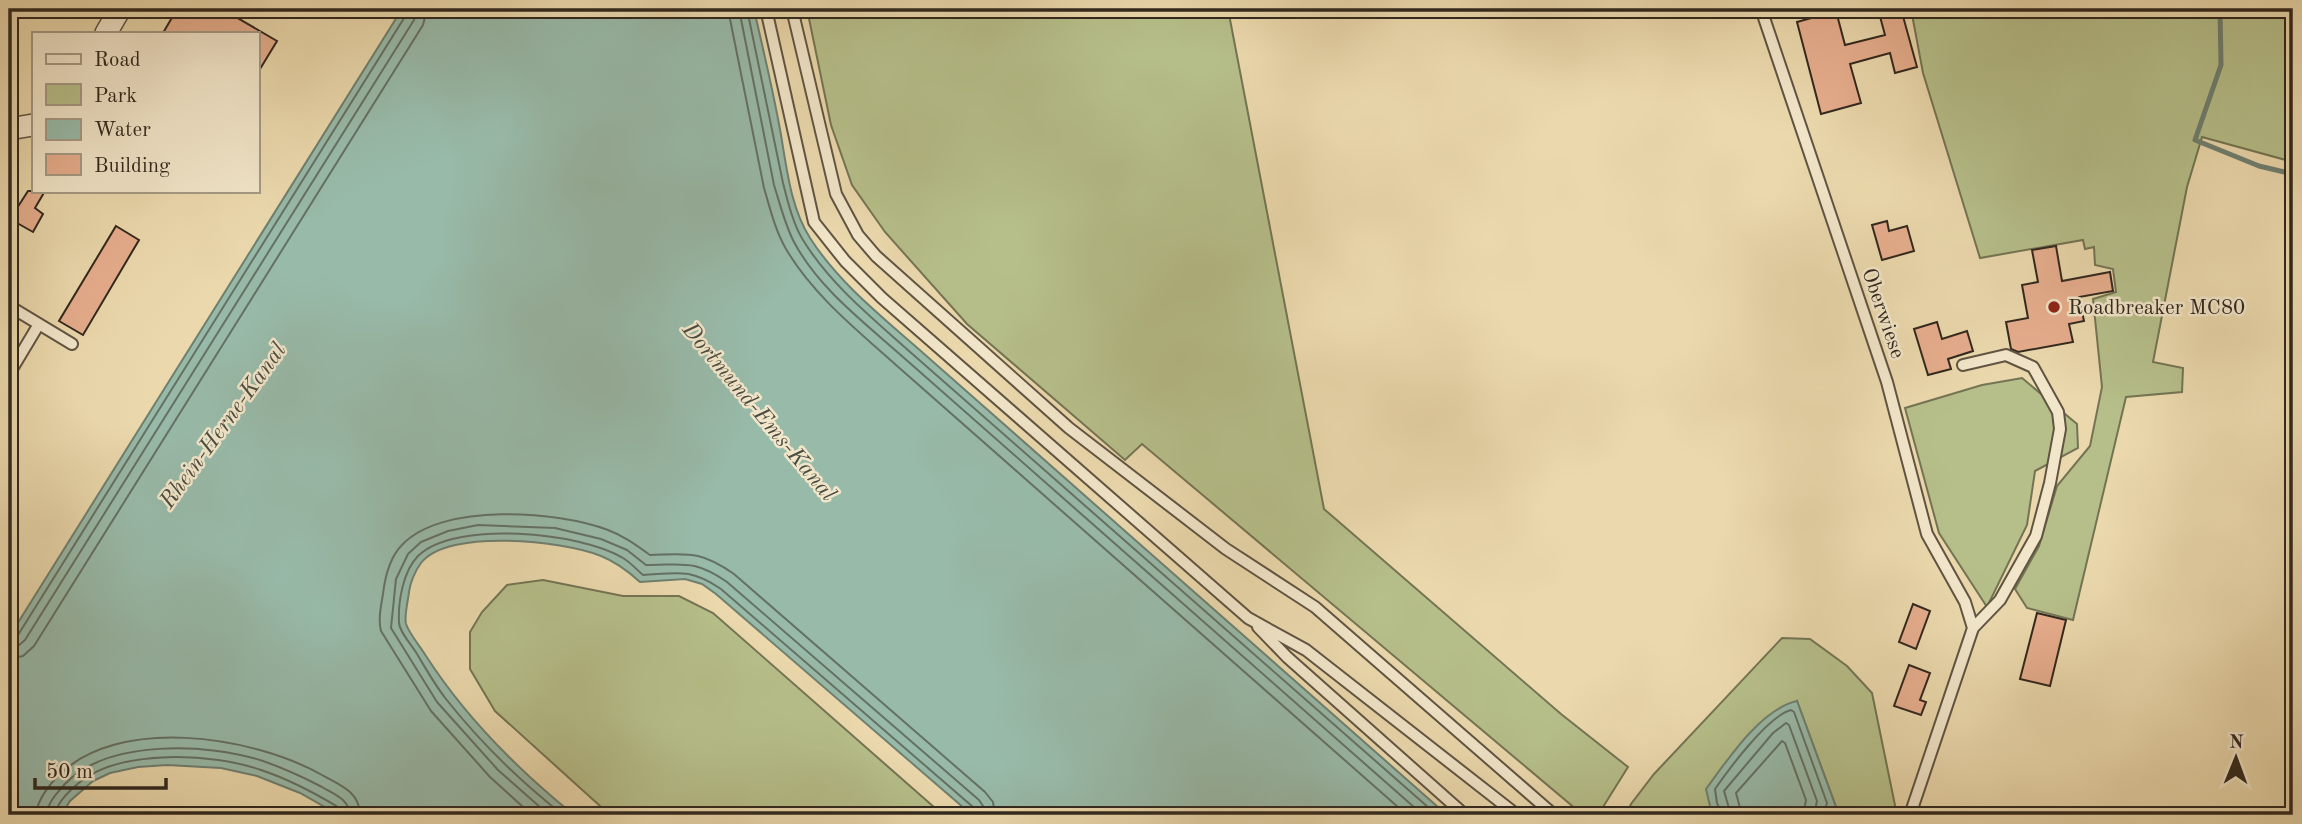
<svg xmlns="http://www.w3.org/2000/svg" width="2302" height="824" font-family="'Old Standard TT',serif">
<rect width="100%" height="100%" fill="#ebd9ad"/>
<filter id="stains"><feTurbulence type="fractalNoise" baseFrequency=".00286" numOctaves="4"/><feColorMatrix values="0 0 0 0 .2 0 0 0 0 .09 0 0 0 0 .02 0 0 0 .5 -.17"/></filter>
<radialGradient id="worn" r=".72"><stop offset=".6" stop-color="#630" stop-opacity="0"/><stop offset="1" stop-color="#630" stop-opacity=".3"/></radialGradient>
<path fill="#b6bf8a" stroke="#747454" stroke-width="2" d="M807 9H1228L1324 509 1561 714 1628 767 1598 815H1583L1142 444 1125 460 967 324 885 232 852 185 831 125Z
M1911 9H2293V162L2202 137 2187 187 2153 362 2183 368 2182 392 2126 397 2073 620 2027 608 2015 589 2039 546 2057 486 2090 446 2102 387 2093 299 2116 292 2113 269 2095 265 2094 247 2085 249 2083 240 1980 258 1923 73Z
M2022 378 2077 424 2078 448 2035 471 2027 525 1987 607 1939 533 1905 408 1982 385Z
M543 580 623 596H679L713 613 943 815H610L495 711 470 669V632L482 612 507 585Z
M1782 638 1810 639 1847 666 1872 693 1897 815H1826L1836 807 1797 701 1710 806 1717 815H1626L1631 804 1654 774Z"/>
<path fill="#98baa9" stroke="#6f8071" stroke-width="2" d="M402 9H754C762 45 771 82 778 119 786 157 788 204 810 238 837 280 876 312 914 345L1447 815H972L716 594 702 584 685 579 640 582C628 571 616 562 601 556 564 541 448 528 421 563 415 571 410 583 409 592 408 601 404 616 406 624 410 635 420 646 426 656 466 718 517 769 574 815H339L300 793 257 776 221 768 167 765 138 767 110 773 93 781 70 801 61 815H9V637Z
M1797 701 1836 807 1826 815H1717L1710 806 1706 789C1728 759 1761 709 1797 701Z"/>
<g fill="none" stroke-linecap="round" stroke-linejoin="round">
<path stroke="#647164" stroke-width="2" d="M728 9 764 188C770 208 775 230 786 249 813 295 857 330 896 365L1407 815
M739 9 774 185C780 204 785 225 794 242 819 289 865 323 903 357L1423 815
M747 9 783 183C788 202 793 224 803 240 830 284 871 317 909 351L1437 815
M9 639 18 635 406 15 408 9
M9 648 18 646 25 640 414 20 416 9
M9 659 23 656 34 646 423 25 427 9
M36 815C37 801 46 789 56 778 116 714 253 736 322 775 340 785 360 792 360 815
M47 815C47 803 57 793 65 784 107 739 209 743 263 761 283 768 303 777 322 787 334 794 349 799 350 815
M55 815C57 802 70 790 80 782 121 749 213 753 261 770 288 779 313 792 338 807L341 815
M532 815 490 777 431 711 381 631C378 619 381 606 383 594 385 577 390 557 402 545 442 502 558 511 608 530 624 536 636 545 650 555 688 554 700 550 734 574L985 792 993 802 995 815
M549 815 498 770 437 702 391 628 396 579 408 554 421 542 448 531 478 525 555 528 601 539 627 550 646 565C683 565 694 559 727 582L979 800 983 806 985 815
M563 815C520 781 480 742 446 699 435 685 426 669 417 654 412 645 399 632 399 622 398 602 403 571 418 556 454 520 581 532 623 558 630 562 636 569 643 575 678 573 690 568 721 589L973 807 976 815
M1722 815 1717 803 1715 789C1729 769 1768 716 1791 710L1794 712 1827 803 1823 815
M1731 815 1724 791 1773 733 1786 723 1789 725 1817 801 1814 815
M1742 815 1736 793 1782 741 1785 743 1806 800 1803 815"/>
<path stroke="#6f8071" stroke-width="5" d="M2220 9 2221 65 2195 140 2259 166 2293 174"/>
</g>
<path fill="#e7ae8e" stroke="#31281e" stroke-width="2" d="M177 9H222L277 41 257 74V33H163Z
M1878 9H1901L1917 67 1895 73 1890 53 1850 64 1861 103 1821 114 1797 22 1836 11 1845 45 1885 35Z
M28 191H45L35 208 43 214 33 232 10 219Z
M1887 221 1889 231 1907 226 1914 251 1882 260 1872 225Z
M116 226 139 240 83 335 59 321Z
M2056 246 2062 281 2110 272 2113 291 2079 297 2084 321 2069 324 2073 342 2018 352 2011 349 2006 322 2028 318 2022 285 2038 282 2032 250Z
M1937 322 1942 339 1967 331 1973 351 1948 359 1951 369 1928 375 1914 329Z
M1913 604 1930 611 1916 649 1899 642Z
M2037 613 2066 620 2050 686 2020 679Z
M1909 665 1930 673 1920 700 1926 702 1921 715 1894 706Z"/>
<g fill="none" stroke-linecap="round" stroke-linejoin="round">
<defs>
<path id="service" d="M766 9 814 222 845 261 882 298 1248 618 1306 650 1517 815
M792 9 836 194 858 235 876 256 1069 428 1226 549 1315 607 1554 815
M1761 9 1887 382 1927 534 1965 602 1973 628 1910 815
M9 306 72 344
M1963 365 2006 355 2033 367 2058 412 2060 429 2050 483 2036 536 2000 600 1973 628
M9 374 39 324
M1258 627 1287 657 1465 815"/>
<path id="minor" d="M106 33 120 9
M9 129 33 125"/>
</defs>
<use href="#service" stroke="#605442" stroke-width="14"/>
<use href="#minor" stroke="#605442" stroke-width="24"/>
<use href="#service" stroke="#f2e6ca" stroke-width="10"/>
<use href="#minor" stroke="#f2e6ca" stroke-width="21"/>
</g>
<circle fill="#8f2418" stroke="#f2e6ca" stroke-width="2.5" cx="2054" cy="307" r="7"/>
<g text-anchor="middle" stroke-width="5" stroke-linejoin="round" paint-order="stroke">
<g font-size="21" fill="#31281e" stroke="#f2e6ca" text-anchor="start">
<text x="2068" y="314">Roadbreaker MC80</text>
</g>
<g font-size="21" fill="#31281e" stroke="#f2e6ca">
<text transform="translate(1884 313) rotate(71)" y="7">Oberwiese</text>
</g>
<g font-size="23" font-style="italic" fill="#4b4c41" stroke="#f2e6ca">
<text transform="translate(760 411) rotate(50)" y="8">Dortmund-Ems-Kanal</text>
<text transform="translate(222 425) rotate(-54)" y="8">Rhein-Herne-Kanal</text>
</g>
</g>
<rect width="2302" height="824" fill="none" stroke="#ebd9ad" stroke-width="35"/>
<rect x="10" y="10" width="2281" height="803" fill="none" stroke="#31281e" stroke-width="3.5"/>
<rect x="18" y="18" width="2267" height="789" fill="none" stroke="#31281e" stroke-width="2"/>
<rect x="32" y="32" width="228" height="161" fill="#f2e6ca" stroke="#a59a85" stroke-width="2"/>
<rect x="46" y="54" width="35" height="10" fill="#f2e6ca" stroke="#a59a85" stroke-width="2"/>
<text x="94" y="66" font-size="21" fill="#31281e">Road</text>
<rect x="46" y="84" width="35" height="21" fill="#b6bf8a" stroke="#a59a85" stroke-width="2"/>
<text x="94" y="102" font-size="21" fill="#31281e">Park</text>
<rect x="46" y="119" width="35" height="21" fill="#98baa9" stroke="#a59a85" stroke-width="2"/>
<text x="94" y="136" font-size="21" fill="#31281e">Water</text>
<rect x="46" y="154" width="35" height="21" fill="#e7ae8e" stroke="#a59a85" stroke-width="2"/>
<text x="94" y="172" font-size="21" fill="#31281e">Building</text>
<g transform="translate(2236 758) rotate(1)" stroke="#f2e6ca" stroke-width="5" paint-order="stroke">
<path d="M0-5L12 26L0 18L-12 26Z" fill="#31281e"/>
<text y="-10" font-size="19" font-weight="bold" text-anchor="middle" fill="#31281e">N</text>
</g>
<path d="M35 778v10h131v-10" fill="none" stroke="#31281e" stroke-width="3.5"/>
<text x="46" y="778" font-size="21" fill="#31281e" stroke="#f2e6ca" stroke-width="5" paint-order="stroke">50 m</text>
<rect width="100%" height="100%" filter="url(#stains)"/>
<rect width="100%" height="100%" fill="url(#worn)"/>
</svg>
